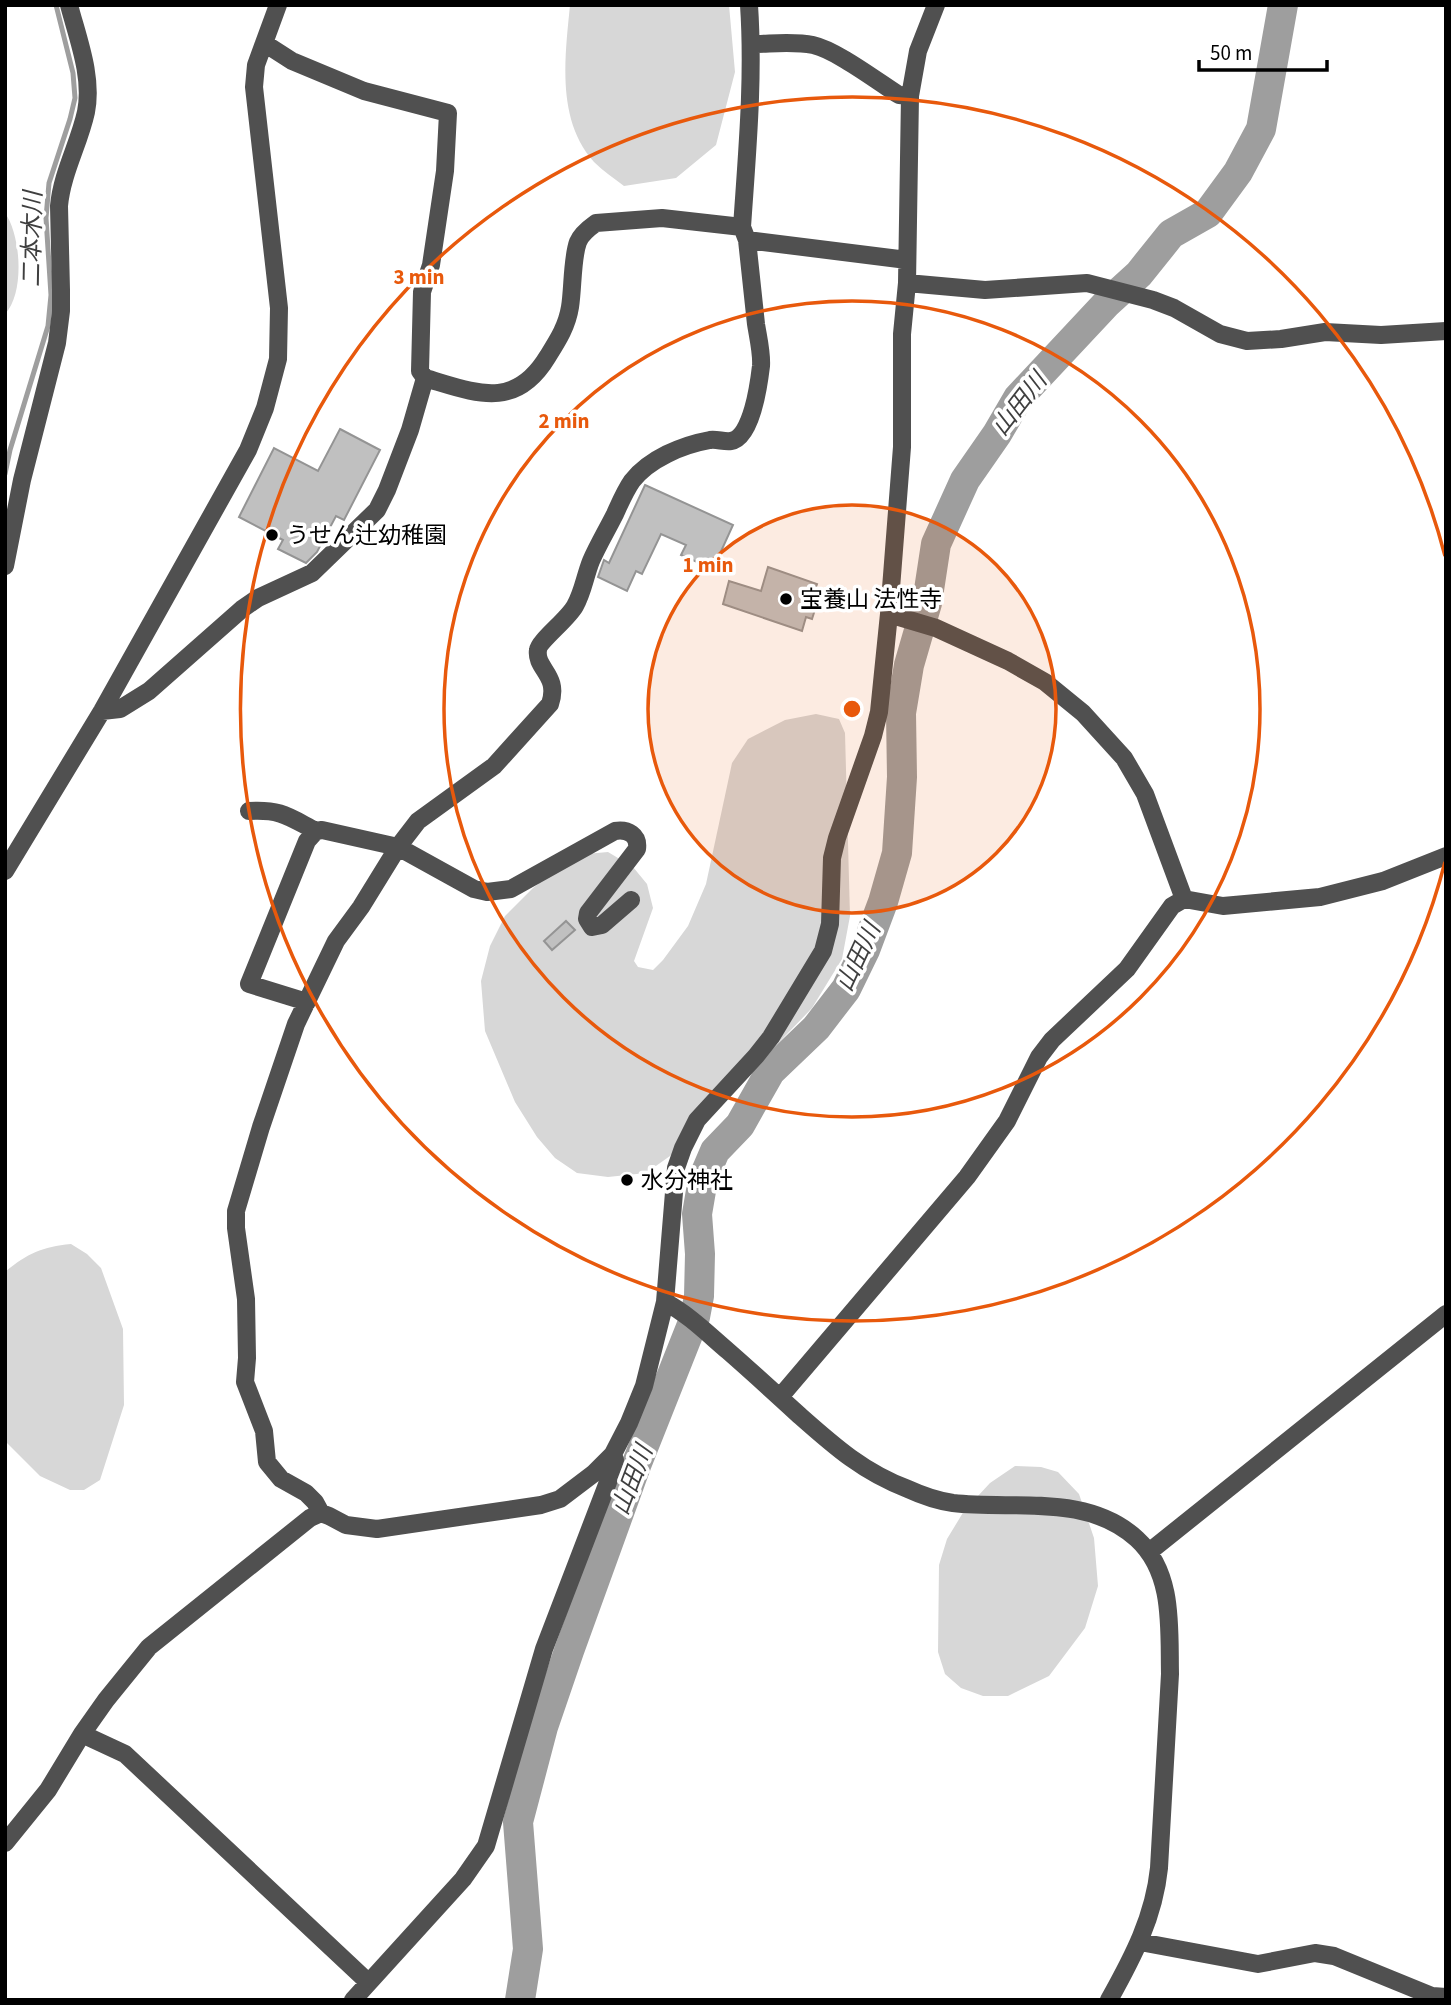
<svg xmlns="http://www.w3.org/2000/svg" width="1451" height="2005" font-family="'Source Sans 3','Noto Sans JP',sans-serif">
<rect width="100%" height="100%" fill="#fff"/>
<path fill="#d7d7d7" d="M570 5H729L735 72 716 145 676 178 624 186C614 178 603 171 594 162 556 120 565 57 570 5Z
M5 213C21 235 25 293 5 314Z
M816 714 839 719 845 733 850 916 842 959 812 1008 670 1156 646 1173 608 1177 577 1173 555 1158 537 1137 515 1102 485 1031 481 981 490 946 505 916 533 888 575 855 608 852 633 867 647 884 653 908 634 961 638 967 653 970 663 960 688 926 706 884 732 763 748 739 785 720Z
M71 1244 87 1254 101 1268 123 1329 124 1405 100 1480 84 1490H70L40 1476 5 1441V1272C28 1253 42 1247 71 1244Z
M1015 1466 1041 1467 1058 1472 1079 1494 1094 1538 1098 1586 1085 1628 1049 1676 1008 1696H983L961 1688 945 1674 938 1652 939 1565 947 1539 964 1511 990 1483Z"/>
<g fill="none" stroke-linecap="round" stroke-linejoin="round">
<path stroke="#9e9e9e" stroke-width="5" d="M5 474 10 450 48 326 51 295 46 218 49 183 70 119 75 98 73 73 56 5"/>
<path stroke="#9e9e9e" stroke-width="30" d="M520 2000 528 1949 518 1822 543 1727 569 1651 637 1463 695 1317 699 1296 700 1254 697 1214 703 1179 715 1151 740 1125 770 1072 816 1028 846 989 865 950 883 902 897 853 902 777 901 713 909 665 927 603 936 544 965 480 997 434 1018 398 1106 304 1139 274 1171 234 1208 213 1238 172 1261 129 1283 5"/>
</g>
<path fill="#c0c0c0" stroke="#949494" stroke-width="2" d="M340 429 380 450 344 520 336 516 317 552 306 563 278 549 283 540 239 517 274 448 318 471Z
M645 485 733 525 713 569 681 555 686 545 661 534 642 574 636 571 627 591 598 577 604 560 609 563Z
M768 567 817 584 812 598 818 600 812 619 806 617 802 631 723 604 729 581 761 591Z
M566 921 575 930 552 950 544 941Z"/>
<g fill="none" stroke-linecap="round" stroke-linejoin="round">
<path stroke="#505050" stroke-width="18" d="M264 43 292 61 364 91 448 113 445 171 431 265 422 292 420 371 425 378
M752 44C771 44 793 41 813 45 836 50 877 81 899 95L910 96
M747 240 907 260
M907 283 985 290 1087 283 1153 300 1174 308 1220 334 1247 341 1281 339 1325 332 1381 335 1446 331
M5 566 22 480 57 343 61 311V290L59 206C62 173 79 144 86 112 93 77 78 39 69 5
M889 614 936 628 1008 661 1045 682 1083 713 1124 758 1145 794 1184 899
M102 711 120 709 149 691 242 609 258 598 312 573 377 510 387 490 410 430 425 378C476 393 515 411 548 356 558 340 567 326 570 307 573 289 572 258 578 242 581 234 589 228 596 223L662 218 742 227
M249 811C281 809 289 817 316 831
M5 871 102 711 248 450 265 408 278 359 279 308 254 87 256 65 278 5
M307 1002 249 984 307 841 316 831 322 830 398 847 474 889 487 892 511 889 615 831C628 829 639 835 637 849L588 913 587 919 592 927 602 925 631 900
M665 1302C688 1314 708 1334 728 1351 752 1372 775 1393 799 1415 834 1446 863 1472 908 1489 921 1495 939 1501 953 1503 1014 1510 1087 1493 1137 1539 1174 1573 1169 1627 1170 1674L1159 1868C1154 1917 1133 1957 1109 2000
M780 1397 967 1177 1007 1121 1039 1057 1052 1040 1127 969 1172 906 1184 899 1223 906 1320 897 1383 881 1446 856
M321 1513 315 1502 306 1493 281 1479 267 1462 264 1431 245 1382 247 1358 246 1299 236 1228V1211L261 1127 296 1024 336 941 361 907 398 847 418 821 494 766 550 704C560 675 535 669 538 650 539 641 568 619 575 606 583 592 585 576 591 561 598 545 607 530 615 514 620 503 625 491 632 481 649 459 682 445 710 440 717 439 724 442 731 441 752 438 759 383 761 366 762 353 758 337 756 324 753 296 750 268 747 240L742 227C747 153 754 79 749 5
M1149 1552 1446 1314
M82 1734 125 1754 368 1982
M5 1843 48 1790 82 1734 106 1700 149 1647 310 1518 321 1513 329 1516 346 1525 377 1529 541 1505 560 1499 593 1474 613 1454 629 1423 644 1386 665 1302 676 1168 683 1148 697 1120 756 1056 771 1037 823 951 830 924 832 858 837 838 873 736 879 712 889 614 902 447V334L907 283 910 96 918 51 936 5
M1140 1942 1258 1964 1315 1953 1334 1956 1432 1996 1446 1997
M353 2000 463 1879 486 1846 544 1649 608 1482 615 1460 613 1454"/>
</g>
<circle cx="852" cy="709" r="204" fill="#e8590c" fill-opacity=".12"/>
<g fill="none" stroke="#e8590c" stroke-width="3.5">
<circle cx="852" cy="709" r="204"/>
<circle cx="852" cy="709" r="408"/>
<path d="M1445 862A612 612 0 1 1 1445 556"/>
</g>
<g fill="#000" stroke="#fff" stroke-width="2.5">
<circle cx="272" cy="535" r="7"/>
<circle cx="786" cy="599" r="7"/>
<circle cx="627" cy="1180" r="7"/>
</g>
<g text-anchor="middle" stroke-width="7" stroke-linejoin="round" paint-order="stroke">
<g font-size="23" fill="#000" stroke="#fff" text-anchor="start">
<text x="286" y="543">うせん辻幼稚園</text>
<text x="800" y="607">宝養山 法性寺</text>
<text x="641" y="1188">水分神社</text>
</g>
<g font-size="24" font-style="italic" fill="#3f3f3f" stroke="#fff">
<text transform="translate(32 239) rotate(-89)" y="8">二本木川</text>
<text transform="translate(1019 404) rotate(-52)" y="8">山田川</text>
<text transform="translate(858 957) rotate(-65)" y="8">山田川</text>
<text transform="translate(632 1480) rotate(-69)" y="8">山田川</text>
</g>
</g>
<circle cx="852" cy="709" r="10" fill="#e8590c" stroke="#fff" stroke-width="3.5"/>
<g font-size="21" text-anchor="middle" font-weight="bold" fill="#e8590c" stroke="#fff" stroke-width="7" stroke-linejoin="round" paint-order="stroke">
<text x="419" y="284">3 min</text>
<text x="564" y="428">2 min</text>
<text x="708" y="572">1 min</text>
</g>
<rect width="1451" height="2005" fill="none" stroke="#000000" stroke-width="14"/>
<path d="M1199 60v10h128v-10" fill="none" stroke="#000000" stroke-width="3.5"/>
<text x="1210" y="60" font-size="21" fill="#000000" stroke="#ffffff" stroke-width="5" paint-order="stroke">50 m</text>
</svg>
